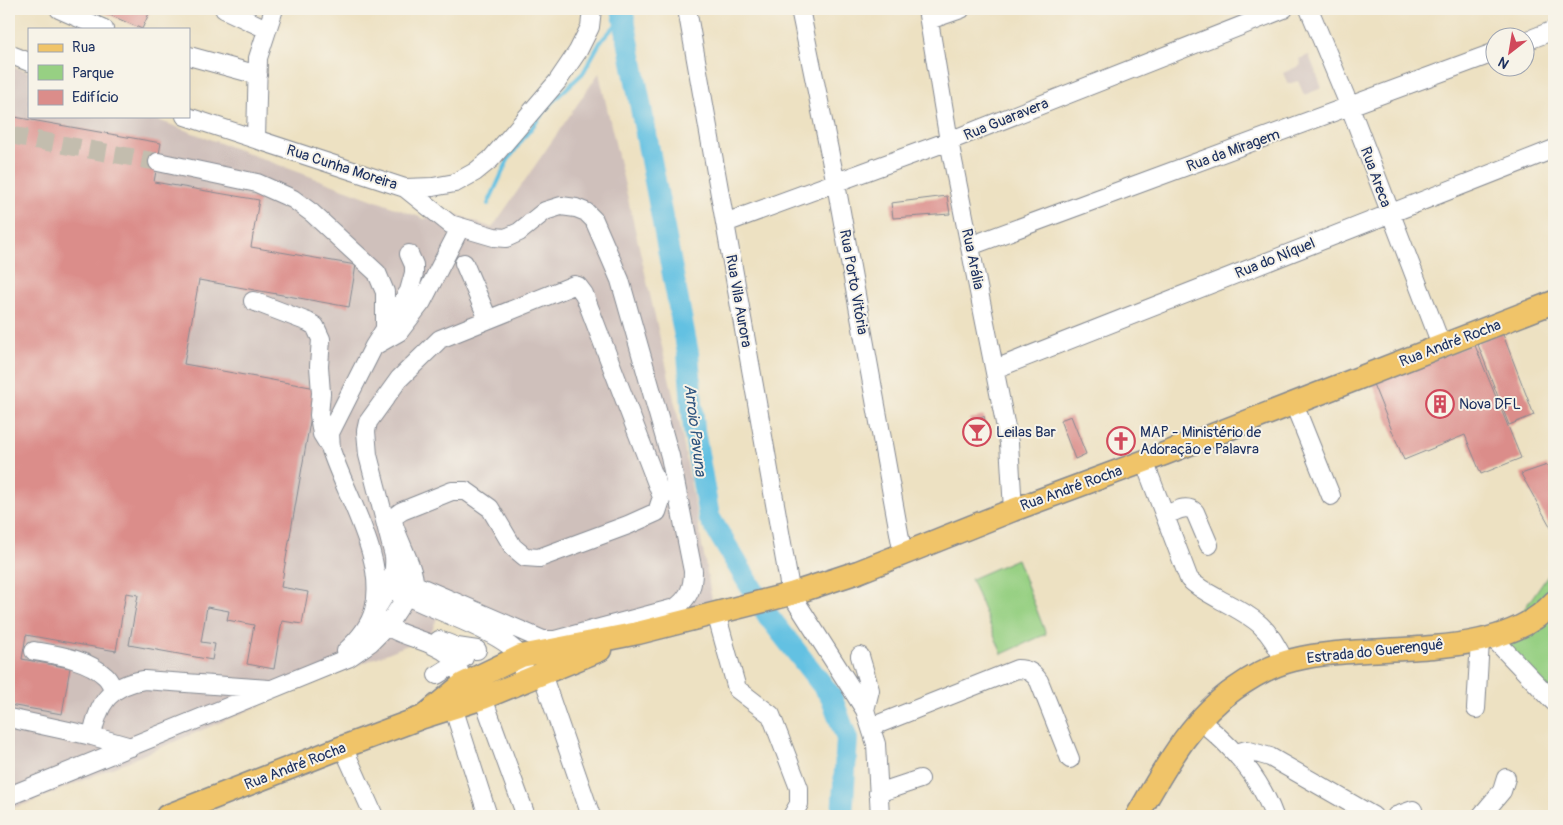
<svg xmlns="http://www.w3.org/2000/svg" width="1563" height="825" font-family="Pangolin,sans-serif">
<rect width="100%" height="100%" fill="#f7f3e8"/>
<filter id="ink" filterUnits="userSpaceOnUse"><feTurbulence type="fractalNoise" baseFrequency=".02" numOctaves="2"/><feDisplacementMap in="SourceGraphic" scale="10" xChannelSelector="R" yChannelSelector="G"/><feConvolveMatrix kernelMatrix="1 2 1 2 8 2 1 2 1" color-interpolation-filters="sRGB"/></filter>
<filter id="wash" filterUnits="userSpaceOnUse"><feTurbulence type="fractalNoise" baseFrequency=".0096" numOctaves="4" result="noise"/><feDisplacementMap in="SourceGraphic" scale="20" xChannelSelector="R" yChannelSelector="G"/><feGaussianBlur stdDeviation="1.12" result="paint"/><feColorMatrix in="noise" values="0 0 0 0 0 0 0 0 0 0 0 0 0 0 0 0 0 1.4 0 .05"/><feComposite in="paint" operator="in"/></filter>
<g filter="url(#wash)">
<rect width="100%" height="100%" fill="#ede1c2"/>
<path fill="#cfc0bb" d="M1309 55 1322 88 1304 95 1298 81 1288 84 1283 73 1301 65 1299 59Z
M9 65 29 72V116H147L425 219 442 209 492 228 599 73 680 425 712 600 558 645 442 605 430 636 306 686 29 803 9 809Z"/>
<path fill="#97d083" stroke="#598070" d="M1017 559 1046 634 1002 654 971 579Z
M1554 566V704L1502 641Z"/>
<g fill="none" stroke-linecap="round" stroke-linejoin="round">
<path stroke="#64c1e2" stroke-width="4" d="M488 204 508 160 522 140 552 102 583 73 601 41 623 17"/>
<path stroke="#64c1e2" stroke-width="22" d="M622 9 688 353 694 430 709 517 769 617 831 696 847 739 842 816"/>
</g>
<g id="blocks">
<path fill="#db8d8a" d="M96 9H151L142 29Z
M9 116 161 143 154 182 259 200 251 247 356 265 349 307 199 280 184 364 316 388 281 587 308 592 302 624 282 621 274 669 247 664 254 625 227 620 229 611 207 607 201 642 215 644 212 660 129 645 138 595 126 593 116 651 26 635 22 659 70 668 62 714 9 705Z
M947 196 950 214 893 218 891 203Z
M1502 332 1534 415 1509 425 1477 342Z
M1474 343 1521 458 1481 474 1465 435 1404 460 1373 384Z
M984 416 988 435 966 438 965 429 972 428 970 419Z
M1071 416 1086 454 1075 459 1060 420Z
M1123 429 1131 447 1119 453 1110 435Z
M1547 465 1554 480V533L1521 474Z"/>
</g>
</g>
<g filter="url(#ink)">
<use href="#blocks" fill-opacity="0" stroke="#848890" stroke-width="1"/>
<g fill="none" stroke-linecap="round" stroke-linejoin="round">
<path stroke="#c3bdae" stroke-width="18" stroke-dasharray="18 9" stroke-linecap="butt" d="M9 135 158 162"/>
<defs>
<path id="minor" d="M59 9 104 29
M224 9 266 29
M687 9 791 594 865 710 876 744 880 816
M800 9 836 184 903 555
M927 9 949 141 1009 443 1013 510
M1309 9 1350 107 1442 347
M929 20 961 9
M1526 41 1554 30
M9 54 29 62
M189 56 258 75
M185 116 405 188 433 187 455 183 475 172 491 159 557 82 578 51 590 27 592 9
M256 139 258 58 274 9
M158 162 257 183 293 199 312 213 377 273 385 292V330
M725 223 949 141 1284 9
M970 246 1496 52
M464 263 488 319
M253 301 308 322 315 326 321 339 319 366 321 393 319 415 322 434 330 447
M376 345 399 332 422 302 460 228
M995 369 1554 149
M1294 404 1331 496
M1144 461 1189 579C1198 588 1208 593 1219 599 1254 618 1268 624 1285 663
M1166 515C1176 511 1186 504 1195 512L1209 545
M404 580 543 640H555L675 608C689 598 693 588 693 571L670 456 620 280 594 220 586 212 576 208 561 206 545 211 519 232 506 238 494 237 450 224 405 188
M397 591C427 609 511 633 524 662L522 683
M716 613 737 689 771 715 799 788V804L792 816
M1493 638 1554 702
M439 640 457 647 477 650
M34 651C57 655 88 659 105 676 109 679 111 685 114 690
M346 651C358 640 370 626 374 610 387 560 347 498 331 450L330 433 334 425 374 346 409 291 414 273V265L409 254
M860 656 870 690 865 710
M542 674 591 816
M437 675 464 658
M453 707 488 816
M1476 709 1480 641
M9 718 92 736 131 747
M1199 720C1231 745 1260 777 1274 816
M871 727 1017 669C1027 669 1033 672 1039 681L1070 759
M92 736C98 703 110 685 144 680L269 689
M343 747 374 816
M1236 753 1246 750 1270 757 1373 816
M878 793 920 779
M9 796 348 658 371 642 387 626 414 585C416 568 391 529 394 519 395 515 399 513 402 511L452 491H466L490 508 513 547 525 557 539 558 628 525 657 512 662 497 584 294 578 286 574 285 440 339 399 379 368 422 366 431 368 455 394 556C396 579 387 593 374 612 389 638 426 636 448 654 466 668 453 686 483 698L526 816
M1396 816 1413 810
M1481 816 1502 791 1506 778"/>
<path id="major" d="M423 717 463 684 521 656 638 633 791 594 858 572 1013 510 1164 454 1554 302
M167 816 343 747 423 717 483 698 600 650
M1137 816C1164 770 1190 719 1236 688 1253 676 1272 665 1293 660 1370 640 1498 665 1554 602"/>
</defs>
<use href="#minor" stroke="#848890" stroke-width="20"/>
<use href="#major" stroke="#848890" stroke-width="25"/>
<use href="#minor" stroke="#fff" stroke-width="18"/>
<use href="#major" stroke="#f0c469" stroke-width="22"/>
</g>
</g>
<defs>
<symbol id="building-ring" viewBox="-11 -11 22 22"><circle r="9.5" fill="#f7f3e8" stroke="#d1495b" stroke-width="1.5"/><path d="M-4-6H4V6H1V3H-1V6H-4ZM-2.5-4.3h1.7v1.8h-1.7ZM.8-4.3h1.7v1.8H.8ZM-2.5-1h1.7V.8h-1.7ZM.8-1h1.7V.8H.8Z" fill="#d1495b"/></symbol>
<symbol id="bar-ring" viewBox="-11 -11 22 22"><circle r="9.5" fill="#f7f3e8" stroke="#d1495b" stroke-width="1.5"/><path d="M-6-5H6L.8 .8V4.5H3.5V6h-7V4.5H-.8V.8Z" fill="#d1495b"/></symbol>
<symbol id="church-ring" viewBox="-11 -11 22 22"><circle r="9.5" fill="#f7f3e8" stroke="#d1495b" stroke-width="1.5"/><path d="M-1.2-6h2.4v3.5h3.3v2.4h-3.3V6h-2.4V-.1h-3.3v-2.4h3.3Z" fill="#d1495b"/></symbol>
</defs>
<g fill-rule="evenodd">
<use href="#building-ring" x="1424" y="388" width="32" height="32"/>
<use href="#bar-ring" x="961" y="416" width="32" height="32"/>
<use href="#church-ring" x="1105" y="425" width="32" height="32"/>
</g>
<g text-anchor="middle" stroke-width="4" stroke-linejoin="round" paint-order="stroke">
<g font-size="15" fill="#1b2f5e" stroke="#f7f3e8">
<text transform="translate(1006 119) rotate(-22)" y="5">Rua Guaravera</text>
<text transform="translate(1233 150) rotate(-20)" y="5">Rua da Miragem</text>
<text transform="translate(342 167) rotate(18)" y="5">Rua Cunha Moreira</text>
<text transform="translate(1376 177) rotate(70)" y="5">Rua Areca</text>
<text transform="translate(1275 258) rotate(-22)" y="5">Rua do Níquel</text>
<text transform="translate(973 259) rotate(78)" y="5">Rua Arália</text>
<text transform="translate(854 282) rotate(80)" y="5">Rua Porto Vitória</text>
<text transform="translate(739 301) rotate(80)" y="5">Rua Vila Aurora</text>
<text transform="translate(1450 343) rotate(-21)" y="5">Rua André Rocha</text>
<text transform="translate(1071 488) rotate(-20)" y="5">Rua André Rocha</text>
<text transform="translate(1375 651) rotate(-6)" y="5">Estrada do Guerenguê</text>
<text transform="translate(295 766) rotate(-21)" y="5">Rua André Rocha</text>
</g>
<g font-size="15" fill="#1b2f5e" stroke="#f7f3e8" text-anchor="start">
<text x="1459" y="409">Nova DFL</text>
<text x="996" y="437">Leilas Bar</text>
<text x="1140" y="437">MAP - Ministério de<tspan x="1140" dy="17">Adoração e Palavra</tspan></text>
</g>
<g font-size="16" font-style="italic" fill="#2d547f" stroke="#f7f3e8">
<text transform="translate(696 430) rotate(83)" y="6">Arroio Pavuna</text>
</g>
</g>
<rect width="1563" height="825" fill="none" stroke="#f7f3e8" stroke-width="30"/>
<rect x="28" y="28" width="162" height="90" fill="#f7f3e8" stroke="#9fa5b1"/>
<rect x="38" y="44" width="25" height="8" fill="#f0c469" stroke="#9fa5b1"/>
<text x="72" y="52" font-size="15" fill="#1b2f5e">Rua</text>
<rect x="38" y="65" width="25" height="15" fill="#97d083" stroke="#9fa5b1"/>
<text x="72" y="78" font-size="15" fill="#1b2f5e">Parque</text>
<rect x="38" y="90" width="25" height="15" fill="#db8d8a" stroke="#9fa5b1"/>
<text x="72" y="102" font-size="15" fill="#1b2f5e">Edifício</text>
<g transform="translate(1510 52) rotate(211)"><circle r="24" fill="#f7f3e8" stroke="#9fa5b1"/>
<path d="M0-4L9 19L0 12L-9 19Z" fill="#d1495b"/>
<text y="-8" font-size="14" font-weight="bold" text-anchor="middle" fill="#1b2f5e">N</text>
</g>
</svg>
